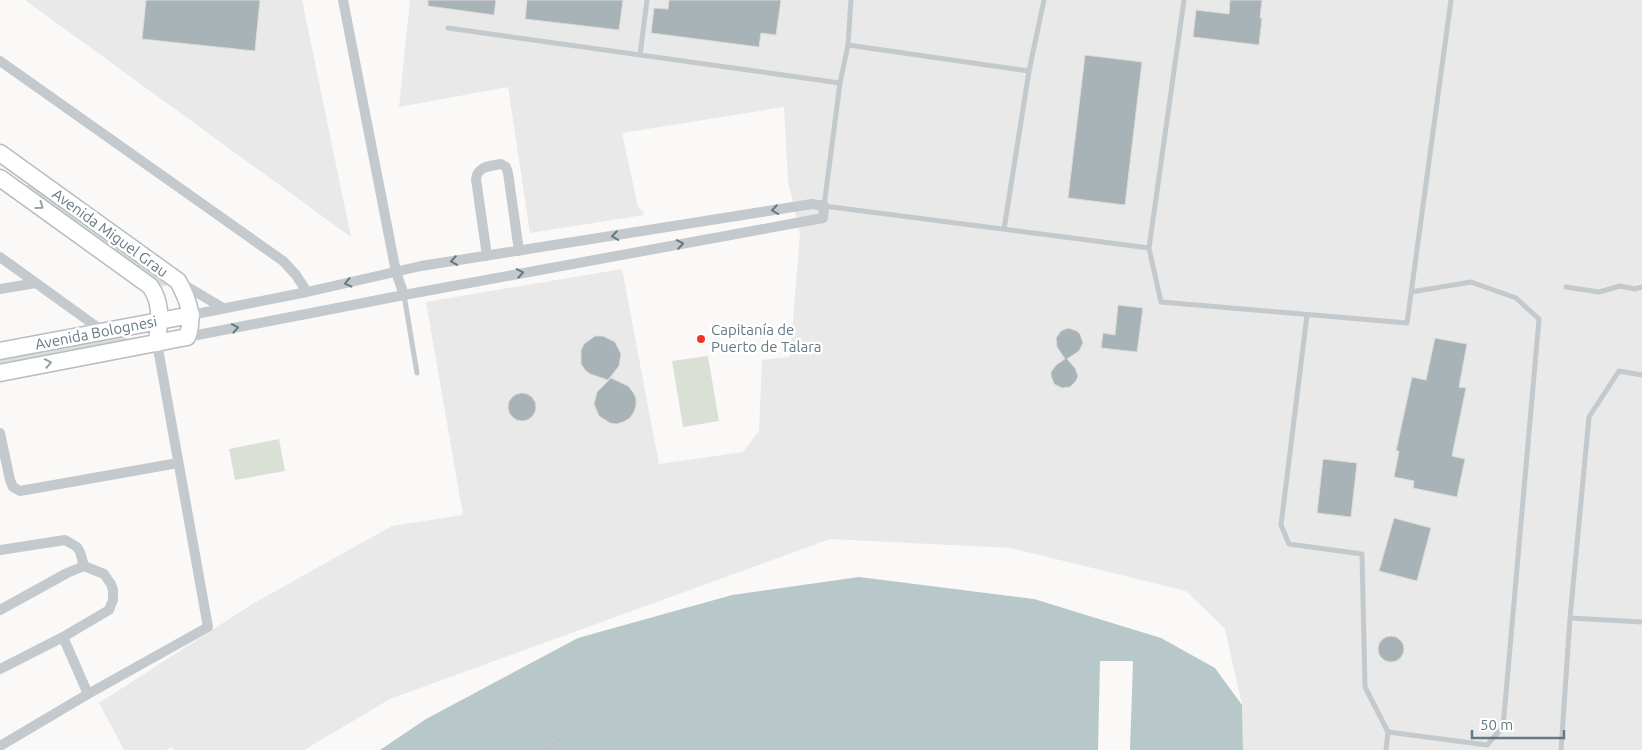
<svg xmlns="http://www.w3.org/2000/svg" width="1642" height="750" font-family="Ubuntu,sans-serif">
<rect width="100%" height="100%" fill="#faf9f7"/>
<path fill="#e8e9e8" d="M25 0H302L351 237Z
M410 0H1642V750H1243L1242 705 1225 629 1186 591 1011 548 830 539 390 699 304 750H174L172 747 166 750H124L99 703 254 603 392 526 463 515 426 302 622 269 659 464 743 452 759 431 762 360 790 357 800 234 788 181 784 107 622 133 638 207 643 211 644 215 530 233 508 87 399 107Z"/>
<path fill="#dbe0d6" d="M29 183 166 278 168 285 162 286 25 187Z
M126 333 128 337 126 341 0 367V358Z
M708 356 719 421 683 427 672 361Z
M279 439 285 471 235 480 229 449Z"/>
<path fill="#b8c8ca" d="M859 577 1034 599 1161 638 1215 668 1242 705 1243 750H380L426 719 578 638 732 595Z"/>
<path fill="#faf9f7" d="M1100 661H1133L1130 750H1098Z"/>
<path fill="#a7b3b7" stroke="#dcdbd9" d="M146 0H260L255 51 142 39Z
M428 0H496L494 15 428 6Z
M527 0H623L619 30 525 19Z
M669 0H781L776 35 761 33 759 47 651 33 654 8 668 9Z
M1230 0H1262L1260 18H1262L1259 45 1193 37 1196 10 1229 14Z
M1085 55 1142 62 1125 205 1068 198Z
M1118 305 1143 308 1137 352 1101 348 1103 333 1115 335Z
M1068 328 1077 331 1080 334 1083 343 1079 351 1067 359 1075 368 1078 376 1076 381 1070 387 1062 388 1054 384 1051 376V372L1056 365 1065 359 1057 347 1056 338 1061 331Z
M595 336H603L615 342 621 354 619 366 608 380 590 374 585 370 581 364V350L584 344Z
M1435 338 1467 344 1459 387 1466 388 1452 456 1465 459 1457 497 1413 488 1414 481 1394 477 1399 451H1396L1412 377 1426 380Z
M611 378 628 386 633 392 636 398V406L634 412 630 418 623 422 616 424 610 423 599 416 594 404 597 392Z
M508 407a14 14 0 1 1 28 0a14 14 0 1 1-28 0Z
M1323 459 1357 463 1351 517 1317 513Z
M1394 518 1431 528 1417 581 1379 571Z
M1378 649a13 13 0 1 1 26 0a13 13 0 1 1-26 0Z"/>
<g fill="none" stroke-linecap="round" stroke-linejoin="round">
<defs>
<path id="primary" d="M0 153 178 281C188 300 195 316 187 337L0 373
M0 178 150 286C163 304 159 322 157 343
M0 351 191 315"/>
</defs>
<use href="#primary" stroke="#b6bdc0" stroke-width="19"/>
<path stroke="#bbc0c2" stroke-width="2.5" stroke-dasharray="2.5 2.5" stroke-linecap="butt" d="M545 750 611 704"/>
<path stroke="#c3c9cc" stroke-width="5" d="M851 0 848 45 840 83 824 206 1149 248
M1184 0 1149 248 1161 302 1407 323 1451 0
M448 28 840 83
M848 45 1029 71 1004 229
M640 55 647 0
M1029 71 1044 0
M1566 287 1599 292 1620 286 1635 289 1642 287
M404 295 417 373
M1307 315 1281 525 1289 544 1362 554 1365 687 1388 732
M1642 375 1619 371 1589 417 1570 618 1642 622
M1386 750 1388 732 1487 745 1503 727 1539 319 1516 298 1471 282 1411 292
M1561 750 1570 618"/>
<path stroke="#c3c9cc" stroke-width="10" d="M343 0 396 272 404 295
M0 61 283 261 296 275 307 292
M487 256 476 179C478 166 490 166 501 164L506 167 508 173 519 251
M0 257 104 332
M181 283 223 308
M0 289 36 283
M187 337 404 295 823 218 824 206 812 204 421 266 307 292 191 315
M0 433 10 480 13 487 20 491 178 463
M0 550 65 540 77 547 80 552 84 566
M0 610 67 573 84 566 104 574 111 584 113 590V600L109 610 63 637 0 669
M63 637 88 694
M0 746 88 694 208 627 157 343"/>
<use href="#primary" stroke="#fff" stroke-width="16"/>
</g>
<defs><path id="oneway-chevron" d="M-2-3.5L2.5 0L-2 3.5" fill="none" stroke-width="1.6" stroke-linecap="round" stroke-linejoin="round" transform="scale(1.25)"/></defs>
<g stroke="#92a2a9">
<use href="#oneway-chevron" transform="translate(40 206) rotate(36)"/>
<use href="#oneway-chevron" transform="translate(48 363) rotate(-11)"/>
</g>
<g stroke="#637a84">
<use href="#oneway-chevron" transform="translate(775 210) rotate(171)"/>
<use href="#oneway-chevron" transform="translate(615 236) rotate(171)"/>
<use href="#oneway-chevron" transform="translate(680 244) rotate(-10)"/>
<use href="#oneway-chevron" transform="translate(454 261) rotate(171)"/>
<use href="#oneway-chevron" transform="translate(520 273) rotate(-10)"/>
<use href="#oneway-chevron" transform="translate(348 283) rotate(167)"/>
<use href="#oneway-chevron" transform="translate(235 328) rotate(-11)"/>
</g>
<circle fill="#ec3525" stroke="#fff" stroke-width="2" cx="701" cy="339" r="5"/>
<g text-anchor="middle" stroke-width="5" stroke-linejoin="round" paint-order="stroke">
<g font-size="15" fill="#637a84" stroke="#fff">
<text transform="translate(110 233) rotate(36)" y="5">Avenida Miguel Grau</text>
<text transform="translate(96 333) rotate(-11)" y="5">Avenida Bolognesi</text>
</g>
<g font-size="15" fill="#637a84" stroke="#fff" text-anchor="start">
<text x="711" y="335">Capitanía de<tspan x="711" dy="17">Puerto de Talara</tspan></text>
</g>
</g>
<path d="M1472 730v8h92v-8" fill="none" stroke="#637a84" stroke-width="2.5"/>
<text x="1480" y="730" font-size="15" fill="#637a84" stroke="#ffffff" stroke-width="4" paint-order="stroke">50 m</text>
</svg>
